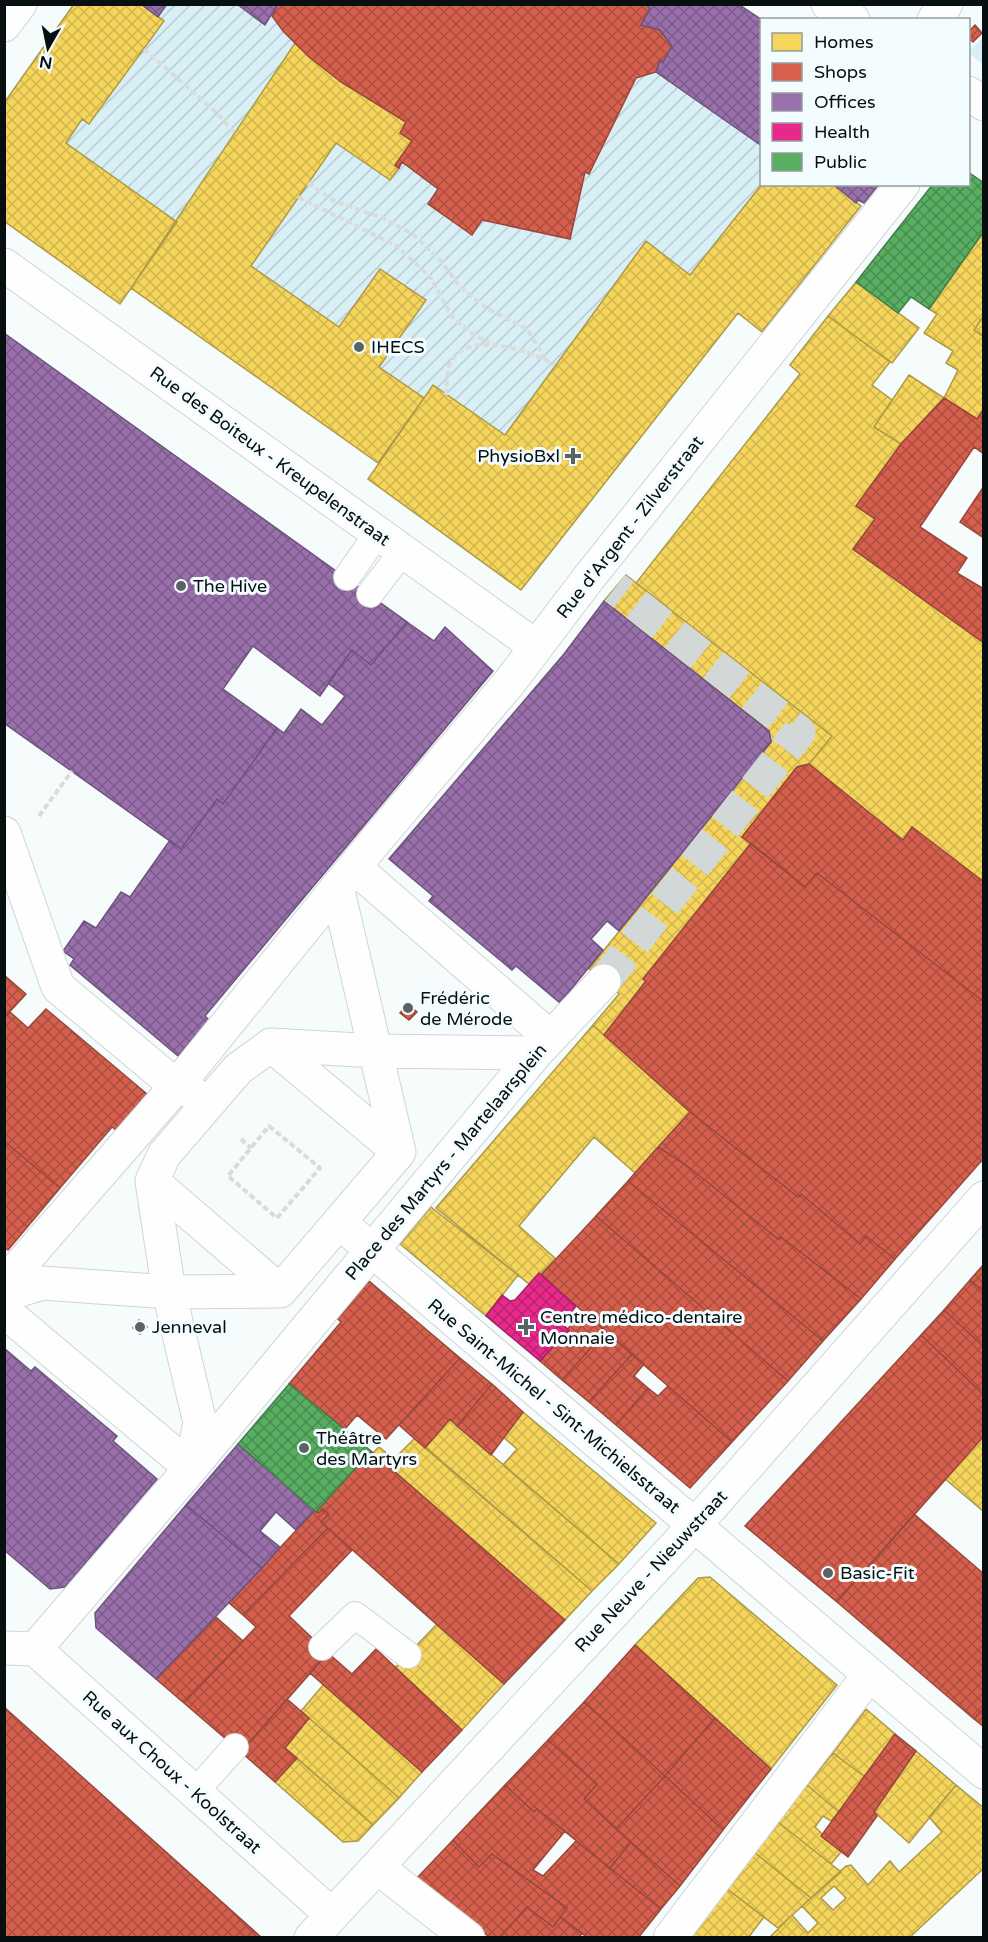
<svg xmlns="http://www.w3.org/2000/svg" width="988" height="1942" font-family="'Varela Round',sans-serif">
<defs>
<pattern id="grass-tufts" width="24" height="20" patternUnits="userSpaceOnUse" patternTransform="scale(1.5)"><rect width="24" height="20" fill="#d8eff5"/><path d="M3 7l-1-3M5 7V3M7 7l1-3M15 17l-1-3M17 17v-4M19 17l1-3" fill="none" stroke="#b8ccd1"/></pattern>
<pattern id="garden-furrows" width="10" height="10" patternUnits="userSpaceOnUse" patternTransform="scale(1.5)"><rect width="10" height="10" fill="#d8eff5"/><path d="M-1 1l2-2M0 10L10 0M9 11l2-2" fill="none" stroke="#b8ccd1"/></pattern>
<pattern id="homes-cross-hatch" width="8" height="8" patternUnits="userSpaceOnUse" patternTransform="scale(1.5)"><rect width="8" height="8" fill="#f6d55c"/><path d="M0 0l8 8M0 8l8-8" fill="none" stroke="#d1b64f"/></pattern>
<pattern id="shops-cross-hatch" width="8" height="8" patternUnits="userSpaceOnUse" patternTransform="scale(1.5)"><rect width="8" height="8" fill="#d6604d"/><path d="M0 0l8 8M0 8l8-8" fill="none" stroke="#ac4e3f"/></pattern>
<pattern id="offices-cross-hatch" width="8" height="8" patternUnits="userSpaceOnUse" patternTransform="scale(1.5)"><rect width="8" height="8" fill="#9970ab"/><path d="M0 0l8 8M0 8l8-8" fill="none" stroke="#7b5a8a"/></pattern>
<pattern id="health-cross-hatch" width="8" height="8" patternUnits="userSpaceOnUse" patternTransform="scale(1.5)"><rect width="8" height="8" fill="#e7298a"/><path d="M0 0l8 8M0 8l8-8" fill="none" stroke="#b9226f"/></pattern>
<pattern id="public-cross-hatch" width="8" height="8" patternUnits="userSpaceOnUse" patternTransform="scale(1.5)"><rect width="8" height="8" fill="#5aae61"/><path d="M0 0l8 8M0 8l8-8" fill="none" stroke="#488c4f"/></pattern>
</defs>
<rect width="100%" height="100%" fill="#f6fbfb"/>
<path fill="url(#grass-tufts)" d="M983 37V64L968 53Z"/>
<path fill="url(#garden-furrows)" d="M167 5H237L265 25 272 16 295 43 177 222 66 143 82 119 90 124 164 21 158 17Z
M656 72 761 146V184L690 275 646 241 505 435 433 385 424 398 379 367 425 300 380 269 339 327 251 266 336 143 389 180 402 162 438 189 428 204 472 234 482 220 570 239 585 172 590 174 636 78Z"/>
<path fill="url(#homes-cross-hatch)" stroke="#ae9a46" stroke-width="1.5" fill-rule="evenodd" d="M74 4H141L164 21 89 124 82 119 66 143 177 222 120 304 4 221V103Z
M295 43 341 82 406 122 400 133 412 141 395 165 399 168 390 180 336 143 251 266 339 327 380 269 426 300 379 367 424 398 378 463 131 288Z
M762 184H833L861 206 762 332 738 313 521 590 368 479 433 385 505 435 646 241 690 275Z
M984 231V315L974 330 984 337V409L977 419 944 398 958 370 946 363 953 351 924 333 937 314 929 309Z
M856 282 919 328 892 363 828 316Z
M984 315V337L974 330Z
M828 316 890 362 872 385 892 400 874 427 901 444 856 506 875 519 853 549 984 643V882L912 827 903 840 809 764 832 736 636 583 800 374 790 365Z
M909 375 944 398 901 444 874 427Z
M626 575 832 736 809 764 797 767 742 837 751 843 643 979 646 981 604 1035 593 1025 619 994 589 969 771 742 769 731 604 601Z
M593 1025 690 1112 635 1173 594 1137 519 1226 556 1259 529 1284 436 1208Z
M431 1207 518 1275 486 1316 400 1244Z
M523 1412 656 1523 619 1564 503 1465 517 1449 502 1436Z
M450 1419 619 1564 592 1591 425 1448Z
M984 1436V1512L944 1478Z
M415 1438 592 1591 565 1620 373 1453 379 1447 394 1459Z
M710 1577 837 1685 771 1769 635 1645 698 1578Z
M437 1624 504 1684 462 1730 395 1668Z
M324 1684 422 1772 399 1798 301 1711Z
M866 1709 895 1734 865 1777 833 1753Z
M309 1718 399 1798 373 1825 285 1748Z
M916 1751 956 1785 909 1843 874 1812Z
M833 1753 865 1777 839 1812 807 1785Z
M297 1758 373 1825 358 1841 343 1842 275 1782Z
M807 1785 839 1812 831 1821 823 1816 815 1827 841 1852 831 1864 778 1822Z
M956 1785 984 1808V1868L909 1938H769L792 1915 808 1933 818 1923 802 1906 846 1866 851 1865 868 1885 890 1861 899 1872 942 1832 929 1817ZM834 1886 846 1898 833 1910 821 1898Z
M778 1822 841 1872 811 1898 754 1852Z
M754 1852 811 1898 778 1928 726 1888Z
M726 1888 764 1917 748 1938H687Z"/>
<path fill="url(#shops-cross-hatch)" stroke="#98483b" stroke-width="1.5" d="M278 4H646L650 9 641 25 660 30 672 46 663 62 660 61 656 72 636 78 589 174 585 172 570 239 482 220 472 235 428 204 438 189 402 162 399 168 395 165 412 141 400 133 406 122 341 82 309 57 283 31 272 16Z
M975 25 982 33 973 42 968 37V32Z
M944 398 977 419 984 409V454L974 447 920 527 967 558 957 573 984 589V643L853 549 875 519 856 506 901 444Z
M984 486V538L960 522Z
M809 764 903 840 912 827 984 882V1002L817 873 805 887 742 837 797 767Z
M751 843 805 887 817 873 984 1002V1158L895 1259 866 1236 860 1244 801 1194 798 1197 690 1112 604 1035 646 981 643 979Z
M4 975 26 994 4 1018Z
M408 1004 417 1012 409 1020 400 1013Z
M46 1009 147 1094 116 1130 112 1127 60 1188 4 1141V1018L10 1012 28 1028Z
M690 1112 798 1197 801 1194 860 1244 866 1236 895 1259 861 1299 781 1237 779 1240 686 1165 658 1147Z
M4 1141 60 1188 8 1250 4 1247Z
M658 1147 686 1165 779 1240 781 1237 861 1299 823 1341 628 1181Z
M628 1181 823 1341 788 1381 596 1216Z
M596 1216 788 1381 732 1442 541 1275Z
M984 1264V1292L970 1280Z
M970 1280 984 1292V1347L944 1310Z
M369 1281 460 1358 386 1439 357 1415 345 1429 289 1384 341 1322 337 1318Z
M944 1310 984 1347V1395L921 1335Z
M583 1311 606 1331 562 1380 540 1361Z
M139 1320 147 1327 140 1334 133 1328Z
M606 1331 632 1354 589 1402 562 1380Z
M921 1335 984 1395V1436L837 1602 745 1526Z
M632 1354 644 1364 634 1376 648 1388 616 1425 589 1402Z
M460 1358 492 1384 457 1426 450 1419 425 1448 399 1425Z
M492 1384 523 1412 491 1455 457 1426Z
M668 1386 732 1442 690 1488 616 1425 648 1388 658 1396Z
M371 1451 565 1620 504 1684 321 1522 329 1514 323 1509 319 1513 316 1512Z
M323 1509 329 1514 321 1522 328 1528 243 1615 229 1603 315 1510 319 1513Z
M914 1514 984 1574V1708L974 1719 837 1602Z
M328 1528 352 1550 289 1616 328 1653 241 1752 184 1703 256 1627 243 1615Z
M216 1617 243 1641 184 1703 156 1679Z
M635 1645 715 1718 665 1776 584 1702Z
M376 1649 462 1730 422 1772 310 1673 328 1653 352 1674Z
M287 1699 309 1718 285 1748 297 1758 275 1782 241 1752Z
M584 1702 665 1776 616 1829 584 1799 597 1784 548 1740Z
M4 1707 262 1938H4Z
M984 1708V1727L974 1719Z
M715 1718 771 1769 723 1830 665 1776Z
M895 1734 916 1751 874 1812 877 1816 848 1857 821 1836Z
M548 1740 597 1784 584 1799 631 1842 610 1868 537 1809 534 1812 505 1785Z
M665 1776 723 1830 680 1886 616 1829Z
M505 1785 534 1812 537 1809 565 1831 533 1870 543 1876 576 1841 661 1909 638 1938H588L560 1917 567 1908 492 1854 479 1867 453 1840Z
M453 1840 479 1867 492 1854 567 1908 553 1927 527 1907 499 1938H491L447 1906 417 1878Z
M631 1842 680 1886 661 1909 610 1868Z
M527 1907 553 1927 560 1917 582 1933 579 1938H499Z"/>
<path fill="url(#offices-cross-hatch)" stroke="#6d537d" stroke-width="1.5" d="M141 4H167L158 17Z
M237 4H278L265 25Z
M646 4H738L762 20V146L656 72 660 61 663 62 672 46 660 30 641 25 650 9Z
M833 184H879L864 203 858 200 856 203Z
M4 333 407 622 371 665 352 650 320 696 253 646 223 689 277 728 223 804 217 799 181 849 4 723Z
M604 601 769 731 771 742 619 931 607 921 591 939 603 950 560 1003 516 966 512 970 429 901 433 896 389 859 564 654Z
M407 622 434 641 445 627 493 671 205 1016 209 1020 178 1056 70 965 74 959 63 951 84 921 96 928 121 892 130 897 170 840 181 849 217 799 223 804 277 728 284 733 301 709 322 725 345 696 328 683 352 650 371 665Z
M4 1348 31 1371 35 1367 117 1436 113 1441 157 1479 65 1587 50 1589 4 1550Z
M238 1444 315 1510 296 1530 276 1512 260 1531 280 1547 262 1568 186 1505Z
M186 1505 262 1568 156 1679 96 1628 95 1613Z"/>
<path fill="url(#health-cross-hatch)" stroke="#a42166" stroke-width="1.5" d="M539 1273 576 1306 562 1324 569 1330 540 1361 486 1316 502 1295 510 1301 515 1300Z"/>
<path fill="url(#public-cross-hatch)" stroke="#417e49" stroke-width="1.5" d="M968 172 984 183V231L929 309 911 297 898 313 856 282 933 184H968Z
M289 1384 371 1451 316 1512 238 1444Z"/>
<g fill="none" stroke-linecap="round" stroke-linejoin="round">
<path stroke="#d2d8d8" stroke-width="33" stroke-dasharray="33 16" stroke-linecap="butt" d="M604 981 799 732 615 588"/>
<defs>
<path id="lane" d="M347 577 378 533
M370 594 403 551
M322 1647 355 1615 408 1655
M195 1792 235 1747"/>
<path id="street" d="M934 20 946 4
M4 25 20 4
M4 265 535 646
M4 833 58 987 163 1075 197 1096
M354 867 550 1037
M337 887 399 1152
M339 1222 984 1772
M4 1284 179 1083 372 845 509 683 587 580 903 184
M280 1291 152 1181 164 1155 238 1069 271 1045 376 1051 536 1053
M4 1295 42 1283 169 1292 280 1291 399 1152 271 1045
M4 1311 191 1468 536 1053 604 981
M4 1648 35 1649 332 1915
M35 1649 191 1468 200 1423 169 1292 152 1181
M377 1867 468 1938
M311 1938 694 1526 984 1198
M670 1938 869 1675"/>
<path id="secondary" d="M828 4 853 20
M968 93 984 104"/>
</defs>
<use href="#lane" stroke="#ced5d6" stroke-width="28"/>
<use href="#street" stroke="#ced5d6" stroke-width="35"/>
<use href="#secondary" stroke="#ced5d6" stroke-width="35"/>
<path stroke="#dadcdc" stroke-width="4" stroke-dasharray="6 3" stroke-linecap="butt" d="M144 49 218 114 235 134
M308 183 334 201 383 218 414 235 440 260 461 288 488 309 527 329 546 360
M298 197 397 246 430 277 453 318 474 335 490 343
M446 395C447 385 447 370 451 362 468 329 532 351 555 365
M39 816 72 771
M269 1126 320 1168 277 1218 228 1176Z
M241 1139 251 1148"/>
<use href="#lane" stroke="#fefefe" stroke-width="26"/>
<use href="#street" stroke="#fefefe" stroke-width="33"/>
<use href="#secondary" stroke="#fefefe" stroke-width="33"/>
</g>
<g fill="#5b6263" stroke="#f3fcfe" stroke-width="2">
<circle cx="359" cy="347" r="6"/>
<path d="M570 447h6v6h6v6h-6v6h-6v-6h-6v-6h6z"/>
<circle cx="181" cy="586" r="6"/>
<circle cx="408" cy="1008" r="6"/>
<circle cx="140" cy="1327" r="6"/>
<path d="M523 1318h6v6h6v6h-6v6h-6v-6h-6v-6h6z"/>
<circle cx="304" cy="1448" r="6"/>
<circle cx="828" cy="1573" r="6"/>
</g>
<g text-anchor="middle" stroke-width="6" stroke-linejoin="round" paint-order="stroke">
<g font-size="18" fill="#070f11" stroke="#f3fcfe" text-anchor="start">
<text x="371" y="353">IHECS</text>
<text x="560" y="462" text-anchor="end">PhysioBxl</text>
<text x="193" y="592">The Hive</text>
<text x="420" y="1004">Frédéric<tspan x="420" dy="21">de Mérode</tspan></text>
<text x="540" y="1323">Centre médico-dentaire<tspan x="540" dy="21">Monnaie</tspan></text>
<text x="152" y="1333">Jenneval</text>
<text x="316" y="1444">Théâtre<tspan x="316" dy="21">des Martyrs</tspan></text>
<text x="840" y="1579">Basic-Fit</text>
</g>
<g font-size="18" fill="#070f11" stroke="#f3fcfe">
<text transform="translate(270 456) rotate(36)" y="6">Rue des Boiteux - Kreupelenstraat</text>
<text transform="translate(630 527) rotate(-52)" y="6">Rue d'Argent - Zilverstraat</text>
<text transform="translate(446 1162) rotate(-50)" y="6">Place des Martyrs - Martelaarsplein</text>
<text transform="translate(554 1406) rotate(40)" y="6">Rue Saint-Michel - Sint-Michielsstraat</text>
<text transform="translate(651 1571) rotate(-47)" y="6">Rue Neuve - Nieuwstraat</text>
<text transform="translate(172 1772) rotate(42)" y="6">Rue aux Choux - Koolstraat</text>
</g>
</g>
<rect width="988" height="1942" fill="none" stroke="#070f11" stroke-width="12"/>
<rect x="760" y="18" width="210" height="168" fill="#f3fcfe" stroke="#959d9f" stroke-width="1.5"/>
<rect x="772" y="33" width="30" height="18" fill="#f6d55c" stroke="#959d9f" stroke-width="1.5"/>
<text x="814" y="48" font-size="18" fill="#070f11">Homes</text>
<rect x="772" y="63" width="30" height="18" fill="#d6604d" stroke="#959d9f" stroke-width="1.5"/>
<text x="814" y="78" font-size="18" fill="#070f11">Shops</text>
<rect x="772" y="93" width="30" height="18" fill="#9970ab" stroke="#959d9f" stroke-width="1.5"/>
<text x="814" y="108" font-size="18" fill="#070f11">Offices</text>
<rect x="772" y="123" width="30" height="18" fill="#e7298a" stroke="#959d9f" stroke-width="1.5"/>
<text x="814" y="138" font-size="18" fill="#070f11">Health</text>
<rect x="772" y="153" width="30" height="18" fill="#5aae61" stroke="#959d9f" stroke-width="1.5"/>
<text x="814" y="168" font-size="18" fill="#070f11">Public</text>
<g transform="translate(48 48) rotate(189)" stroke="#f3fcfe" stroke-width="4.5" paint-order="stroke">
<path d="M0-4.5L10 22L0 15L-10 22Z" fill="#070f11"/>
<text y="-9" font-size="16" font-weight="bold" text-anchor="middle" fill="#070f11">N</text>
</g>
</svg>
